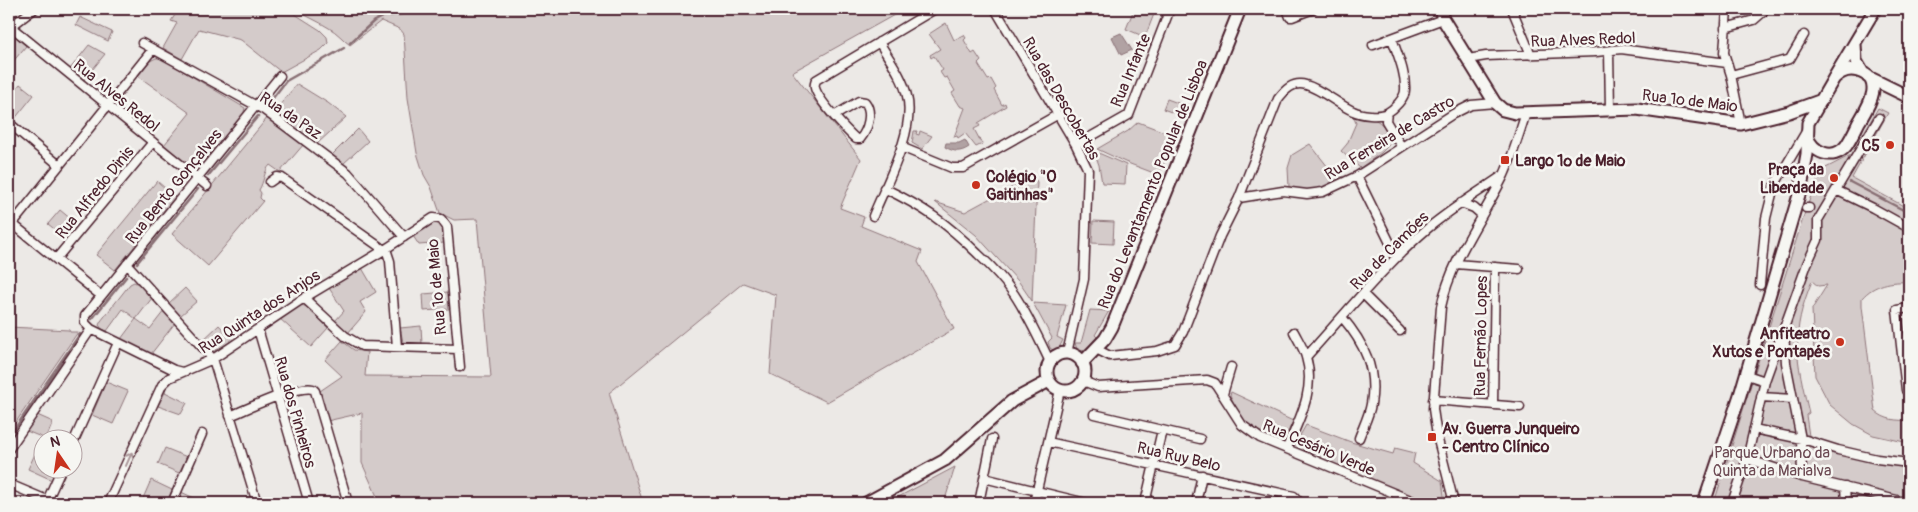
<svg xmlns="http://www.w3.org/2000/svg" width="1918" height="512" font-family="Pangolin,sans-serif">
<rect width="100%" height="100%" fill="#ece9e6"/>
<filter id="ink" filterUnits="userSpaceOnUse"><feTurbulence type="fractalNoise" baseFrequency=".02" numOctaves="2"/><feDisplacementMap in="SourceGraphic" scale="10" xChannelSelector="R" yChannelSelector="G"/><feConvolveMatrix kernelMatrix="1 2 1 2 8 2 1 2 1" color-interpolation-filters="sRGB"/></filter>
<g filter="url(#ink)">
<path fill="#d4cbca" stroke="#8f757a" d="M179 9H287L320 30 327 37 328 43 321 50 281 72 241 40 199 29 182 59 163 48 177 23 171 21Z
M294 9H905L792 72 861 159 840 208 864 217 861 226 922 251 918 262 954 329 827 402 770 374 776 295 743 283 609 393 643 503H380L362 463V413L327 421 320 391 342 376 325 360 342 341 354 350 367 352 365 376 491 377 477 219 454 220 440 213 431 187 424 175 417 153 408 98 404 34 400 29 381 21 350 45C343 40 337 32 329 28 318 21 306 16 294 9Z
M1134 9H1156L1145 37 1126 29Z
M80 17 112 32 108 41 76 25Z
M946 23 954 40 964 35 966 38 964 40 972 54 975 52 981 61 978 64 988 80 991 79 996 88 994 90 1002 105 1005 103 1006 106 978 123 980 126 974 129 982 144 976 147 965 133 958 138 957 136 954 137 965 108 960 106 952 93 955 91 947 77 944 78 940 72 943 70 934 56 931 58 930 55 940 49 929 34Z
M9 35 15 36 26 46 11 64 9 62Z
M89 45 105 54 84 80 70 69Z
M156 58H161L245 108 244 112 202 164C189 173 174 153 164 145L190 113 138 76 150 61Z
M20 84 34 95 13 121 9 117V98Z
M297 84 328 103 346 117 317 144 274 112Z
M1167 99 1189 107 1185 117 1163 109Z
M1878 108 1888 113 1852 178 1909 209V282C1892 281 1874 284 1862 298V306L1875 411C1885 420 1897 421 1909 420V443L1873 435 1853 424 1830 405 1815 376 1812 309 1827 285 1818 286 1812 281C1790 334 1796 358 1809 413L1806 415 1809 436C1841 450 1875 456 1909 460V503H1714L1804 215 1820 171 1851 155Z
M1352 114C1375 118 1383 119 1392 142L1381 153 1360 168 1341 151 1347 144 1356 123Z
M268 117 304 144 280 172 270 165C264 171 264 182 259 190L261 193 260 198 263 201 208 266 172 234Z
M1138 122 1175 136 1159 175 1125 162 1097 149 1128 131Z
M358 129 368 141 343 164 332 155Z
M914 131H917L916 134 919 135 920 131 932 136 922 149 912 143Z
M1310 144 1328 167 1346 179 1311 191 1289 187 1288 168 1292 155Z
M1094 151 1126 165 1125 184 1102 183 1099 165Z
M1033 175 1037 182 1032 301 1019 282 976 235 935 202 965 212Z
M157 181 175 197 115 270 96 255Z
M60 210 78 225 67 239 48 224Z
M1093 221 1114 222 1113 244 1092 243Z
M433 223 439 224 442 226 444 243 419 245 413 236Z
M362 268 376 292 360 302 366 312 348 333 335 321 344 311 329 288Z
M134 282 140 285 152 298 136 319 150 329 164 311 175 323 151 354 121 339 136 319 123 309 107 331 102 329 99 325 101 321 130 284Z
M185 288 197 301 180 316 168 304Z
M448 292 449 309 424 311 423 294Z
M1033 303 1066 305 1057 337 1063 340 1059 348 1053 350 1050 348 1048 342 1052 338Z
M300 305C310 305 321 321 328 328L311 347 279 318Z
M1090 310 1109 311 1095 335 1097 337C1091 344 1087 353 1077 350L1075 343H1081Z
M219 325 233 340 213 352 202 341Z
M421 326 422 344 403 342 400 328Z
M9 327 69 330 70 332H78L9 432Z
M106 382 128 391 113 424 92 415Z
M165 392 187 403 181 414 158 406Z
M1231 392 1293 421 1284 441 1250 428 1242 420 1230 395Z
M35 414 53 422 46 439 24 430Z
M1306 425 1351 442 1393 454 1395 448 1415 453 1413 463 1442 481 1445 503H1419L1293 448Z
M165 448 187 457 179 473 158 464Z
M35 454 42 457V470H56L52 480 28 469Z
M955 467 944 503H887Z
M151 480 172 490 167 503H141Z
M181 492 203 502 202 503H176Z"/>
<path fill="#b1a2a3" stroke="#886e73" d="M1121 33 1132 50 1121 55 1112 37Z
M965 140 969 147C960 153 954 152 945 147L946 143H959Z"/>
<g fill="none" stroke-linecap="round" stroke-linejoin="round">
<path stroke="#886e73" stroke-width="2.5" d="M350 43 374 21 384 16 444 9
M269 103 286 81 344 48
M208 176 258 116
M1850 182 1909 213
M137 263 198 189
M92 319 126 277
M9 437 80 334"/>
<defs>
<path id="street" d="M995 9 1076 145 1088 170 1084 279 1067 353
M1287 9 1290 17H1292L1313 9
M1512 9 1531 55
M1727 9 1724 53 1731 75 1741 124
M10 26 207 186
M9 28 34 9
M1725 28 1754 20 1763 12
M142 43 264 110 348 173 404 237
M1373 45 1443 19
M1609 51 1610 110
M1468 59 1486 56 1596 52 1621 49 1727 63
M1731 75 1790 59 1804 35
M1387 113 1386 121 1401 146
M834 116 859 101 865 102C873 112 868 130 860 139H856C846 130 818 100 815 88 814 84 815 84 816 80L935 9
M9 123 59 165
M1076 145 1129 115 1170 9
M901 147 952 168H963L1057 115
M1357 176 1391 245 1399 255
M270 182 277 177 282 178 387 252 390 261 397 347
M884 188C923 207 947 223 978 254 991 266 1004 279 1014 294 1028 315 1039 339 1050 362
M1836 190 1873 208 1909 228
M1239 198 1283 191 1307 194 1323 192 1357 176 1453 114 1471 105 1495 103
M1461 203 1474 208 1482 215
M1806 208H1809
M873 216C886 184 916 130 907 96 903 77 889 59 879 42
M9 221 100 295
M9 228 153 49
M56 259 153 142
M127 264 213 359 257 503
M1456 264 1519 269
M1760 285 1766 218 1774 186 1807 130
M1363 294 1400 331
M304 298 345 336 362 346 458 349
M1909 308 1897 310 1906 390H1909
M1342 317C1364 343 1377 369 1371 404 1369 416 1363 427 1359 438
M258 329 309 503
M1784 331 1786 363 1801 439 1802 477
M1096 349 1110 356 1157 351 1175 345 1183 332 1220 236 1239 198 1278 99C1285 90 1293 81 1306 85 1321 89 1339 105 1353 111 1361 115 1379 117 1387 113 1394 109 1405 98 1405 90 1406 72 1397 54 1392 38
M1306 357C1345 314 1383 267 1427 229 1451 209 1477 193 1502 176
M182 372 174 370 91 329 85 323V316L280 76
M1750 376 1765 381
M1083 381 1098 387 1207 380 1215 383 1242 425 1260 438 1418 503
M1223 394 1231 367
M1761 397 1793 399
M1433 400 1520 407
M1493 405 1495 267
M1094 414 1200 439
M230 416C247 409 296 385 313 389L315 391 348 503
M1754 429 1806 440 1838 450 1877 459 1909 463
M1048 442 1294 496 1300 503
M72 445 118 343
M1287 448C1299 420 1316 389 1306 357 1304 349 1298 340 1294 332
M9 449 91 329
M1747 459 1802 477 1909 503
M984 478 1086 503
M9 484 54 503
M1845 487 1846 503
M46 503 61 470
M108 503 162 385 169 378 213 359 304 298 384 250 433 218 441 219 447 227 460 367
M172 503 202 434
M979 503 992 439
M1034 503 1060 390
M1145 503 1162 430
M1196 503 1202 475
M1454 503 1437 436 1433 409 1441 307C1451 259 1483 218 1504 175 1513 155 1519 134 1526 113
M1732 503 1747 459 1765 381 1807 264 1818 240V220L1879 118"/>
<path id="secondary" d="M1440 9 1443 19 1495 103 1503 110 1515 113 1637 109 1741 124 1789 112 1822 100
M1855 44 1856 61 1863 73
M1835 76 1875 9
M1868 77 1909 97
M1047 372a19 19 0 1 1 38 0a19 19 0 1 1-38 0Z
M1082 363 1105 339 1112 327 1240 9
M866 503 945 460 1012 401 1049 381
M1704 503 1740 395 1801 188 1807 154 1808 123 1834 78C1841 71 1849 68 1858 71 1886 80 1868 107 1859 122 1855 130 1851 139 1846 146 1833 162 1812 152 1807 136"/>
</defs>
<use href="#street" stroke="#4a1f2b" stroke-width="11"/>
<use href="#secondary" stroke="#4a1f2b" stroke-width="15"/>
<use href="#street" stroke="#f6f6f2" stroke-width="8"/>
<use href="#secondary" stroke="#f6f6f2" stroke-width="11"/>
</g>
<defs><path id="oneway-shaft" d="M-6 0H5M1.5-3L5.5 0L1.5 3" fill="none" stroke-width="1.6" stroke-linecap="round" stroke-linejoin="round" transform="scale(1.25)"/></defs>
<use stroke="#a99598" href="#oneway-shaft" transform="translate(129 459) rotate(-66)"/>
</g>
<g fill="#c8321e" stroke="#f6f6f2" stroke-width="2">
<circle cx="1890" cy="145" r="5"/>
<rect x="1500" y="155" width="10" height="10" rx="2.5"/>
<circle cx="1834" cy="178" r="5"/>
<circle cx="976" cy="185" r="5"/>
<circle cx="1840" cy="342" r="5"/>
<rect x="1427" y="432" width="10" height="10" rx="2.5"/>
</g>
<g text-anchor="middle" stroke-width="5" stroke-linejoin="round" paint-order="stroke">
<g font-size="16" fill="#4a1f2b" stroke="#f6f6f2">
<text transform="translate(1583 39) rotate(-2)" y="6">Rua Alves Redol</text>
<text transform="translate(1130 70) rotate(-67)" y="6">Rua Infante</text>
<text transform="translate(117 95) rotate(39)" y="6">Rua Alves Redol</text>
<text transform="translate(1062 98) rotate(60)" y="6">Rua das Descobertas</text>
<text transform="translate(1690 100) rotate(7)" y="6">Rua 1º de Maio</text>
<text transform="translate(291 115) rotate(34)" y="6">Rua da Paz</text>
<text transform="translate(1389 137) rotate(-31)" y="6">Rua Ferreira de Castro</text>
<text transform="translate(1152 184) rotate(-68)" y="6">Rua do Levantamento Popular de Lisboa</text>
<text transform="translate(173 186) rotate(-51)" y="6">Rua Bento Gonçalves</text>
<text transform="translate(94 192) rotate(-51)" y="6">Rua Alfredo Dinis</text>
<text transform="translate(1389 250) rotate(-45)" y="6">Rua de Camões</text>
<text transform="translate(436 287) rotate(-95)" y="6">Rua 1º de Maio</text>
<text transform="translate(259 311) rotate(-33)" y="6">Rua Quinta dos Anjos</text>
<text transform="translate(1480 336) rotate(-89)" y="6">Rua Fernão Lopes</text>
<text transform="translate(296 412) rotate(74)" y="6">Rua dos Pinheiros</text>
<text transform="translate(1319 447) rotate(23)" y="6">Rua Cesário Verde</text>
<text transform="translate(1179 456) rotate(13)" y="6">Rua Ruy Belo</text>
</g>
<g font-size="16" font-weight="bold" fill="#4a1f2b" stroke="#f6f6f2" text-anchor="end">
<text x="1880" y="151">C5</text>
<text x="1515" y="166" text-anchor="start">Largo 1º de Maio</text>
<text x="1824" y="175">Praça da<tspan x="1824" dy="18">Liberdade</tspan></text>
<text x="986" y="182" text-anchor="start">Colégio "O<tspan x="986" dy="18">Gaitinhas"</tspan></text>
<text x="1830" y="339">Anfiteatro<tspan x="1830" dy="18">Xutos e Pontapés</tspan></text>
<text x="1442" y="434" text-anchor="start">Av. Guerra Junqueiro<tspan x="1442" dy="18">- Centro Clínico</tspan></text>
</g>
<g font-size="16" fill="#6c4a53" stroke="#f6f6f2">
<text x="1772" y="458">Parque Urbano da<tspan x="1772" dy="18">Quinta da Marialva</tspan></text>
</g>
</g>
<rect width="1918" height="512" fill="none" stroke="#f6f6f2" stroke-width="30"/>
<rect x="15" y="15" width="1888" height="482" fill="none" stroke="#4a1f2b" stroke-width="2" filter="url(#ink)"/>
<g transform="translate(58 454) rotate(347)"><circle r="24" fill="#f6f6f2" stroke="#b1a0a2"/>
<path d="M0-4L9 19L0 12L-9 19Z" fill="#c8321e"/>
<text y="-8" font-size="14" font-weight="bold" text-anchor="middle" fill="#4a1f2b">N</text>
</g>
</svg>
